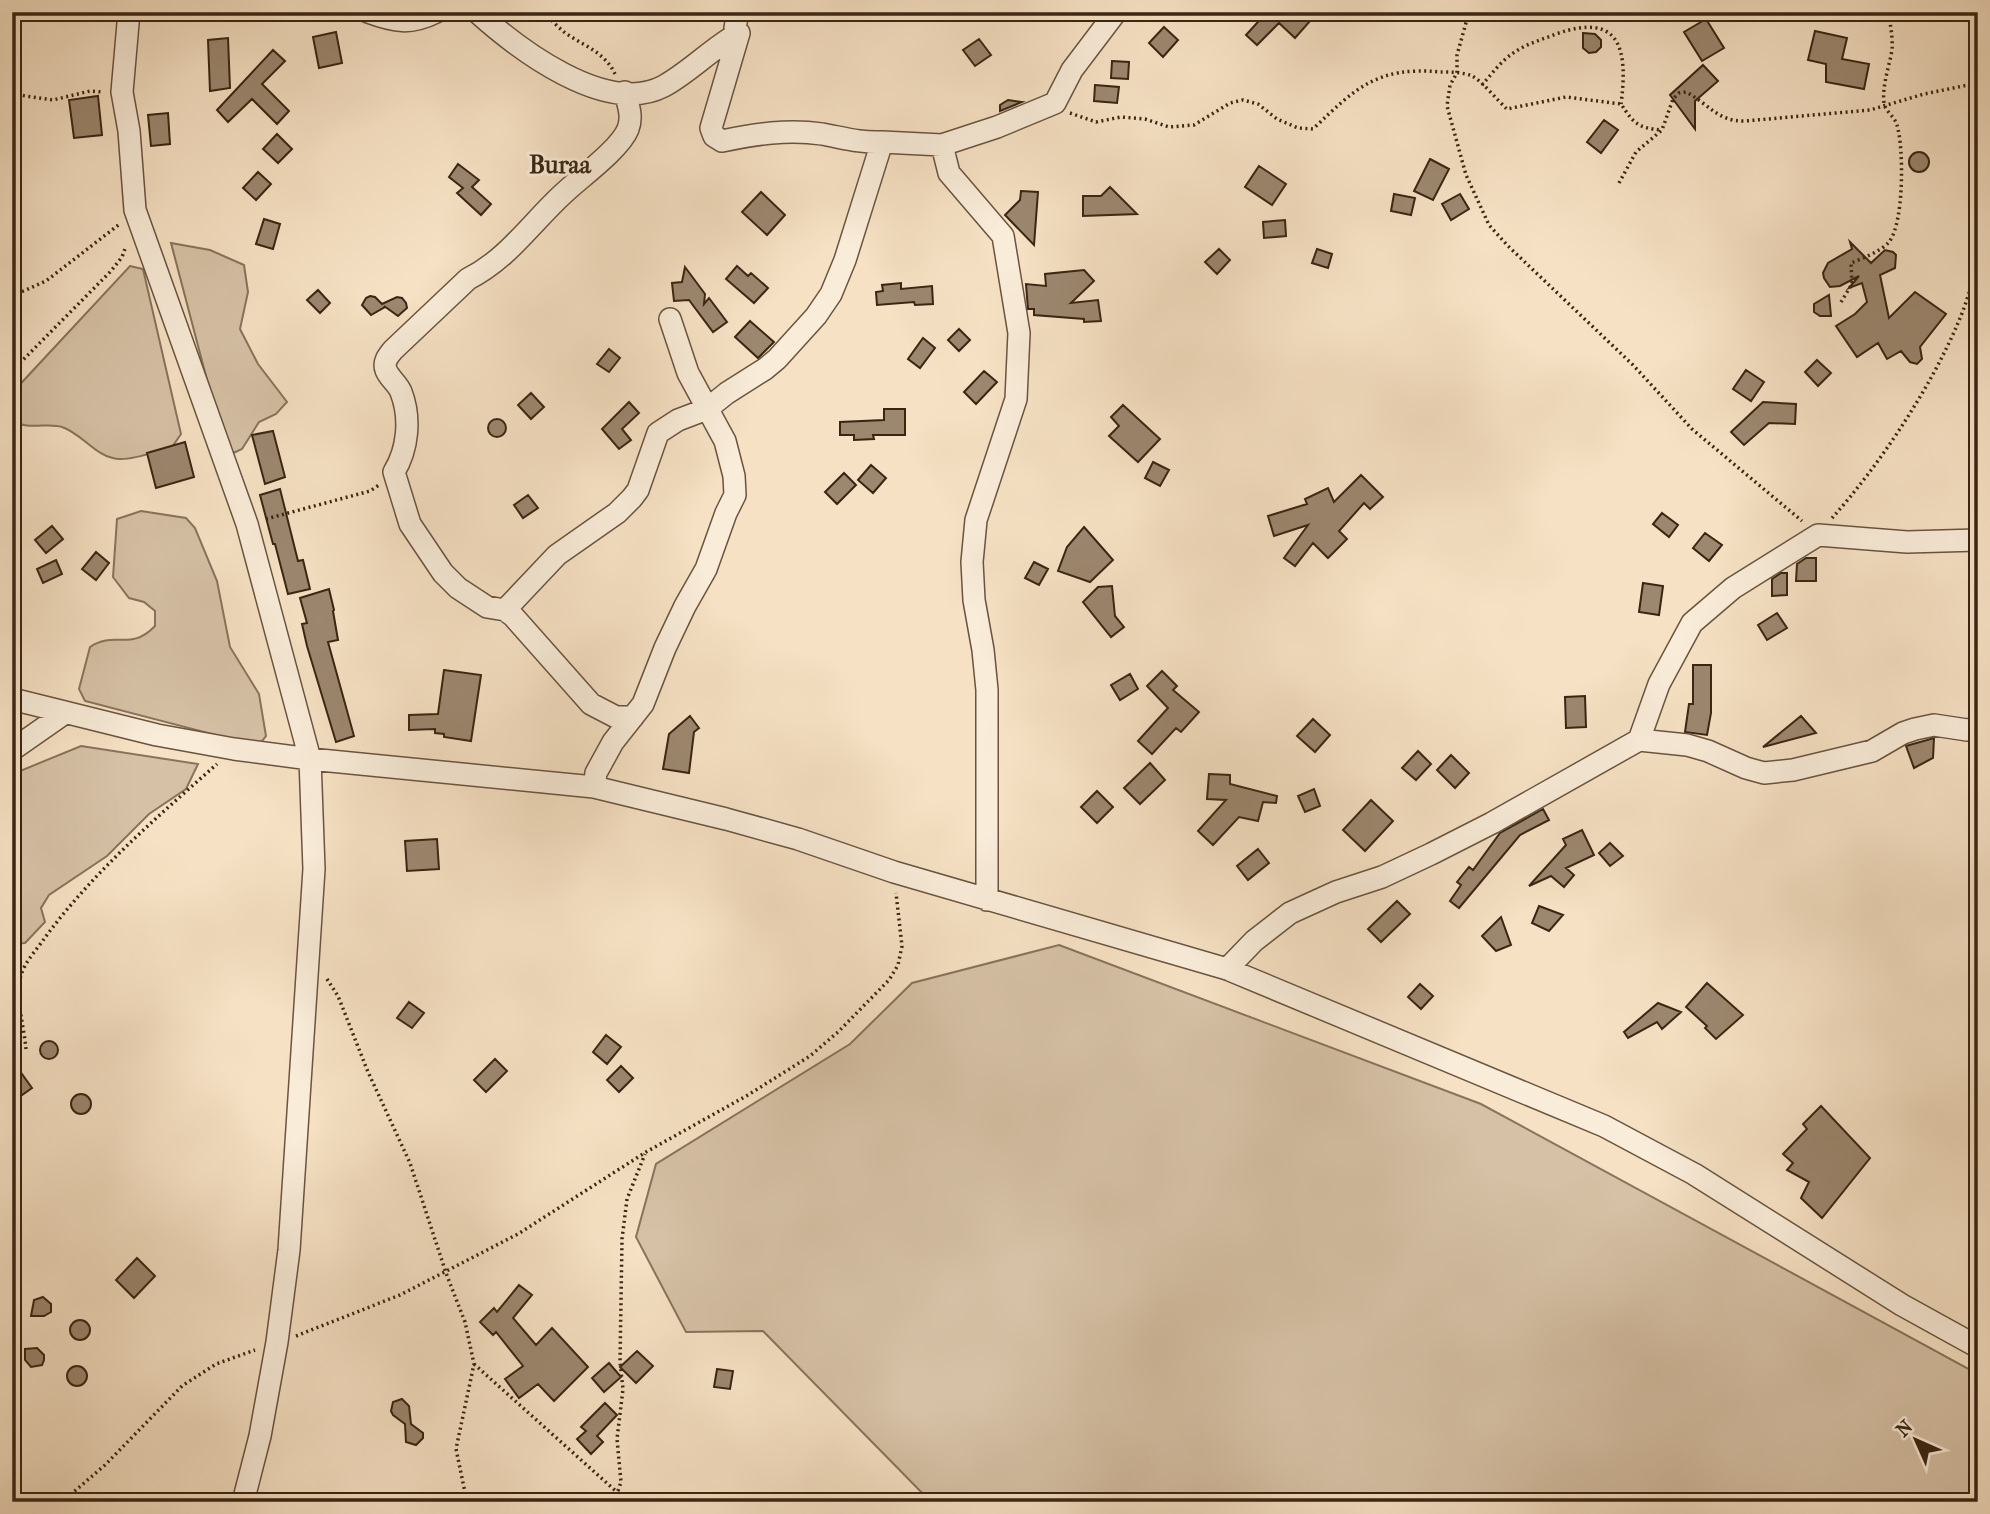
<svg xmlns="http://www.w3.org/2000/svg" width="1990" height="1514" font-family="'IM FELL French Canon',serif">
<rect width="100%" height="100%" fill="#f6e1c4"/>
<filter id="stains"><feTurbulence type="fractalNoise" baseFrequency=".00286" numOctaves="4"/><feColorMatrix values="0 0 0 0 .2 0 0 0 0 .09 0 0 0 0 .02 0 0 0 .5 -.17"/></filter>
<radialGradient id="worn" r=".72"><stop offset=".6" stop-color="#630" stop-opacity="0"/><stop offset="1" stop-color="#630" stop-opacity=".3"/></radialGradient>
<path fill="#d6c1a6" stroke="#88735c" stroke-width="2" d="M171 243 210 250 244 265 248 292 240 329 258 364 287 402 276 414 259 422 242 449 227 456Z
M130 266 143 269 181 434 172 447C156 451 135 460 119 459 96 458 83 434 62 427 49 422 25 431 14 420 10 416 12 400 12 393Z
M141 511 186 518 195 528 217 581 230 647 259 694 266 736 258 746 85 701 79 689 90 647C115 630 130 652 155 626V611L144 602 129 598 113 577 117 519Z
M81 746 198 764 186 789 149 814 107 856 49 895 41 908 45 922 25 943 12 944V782L20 771Z
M1059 945 1481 1104 1978 1374V1502H931L763 1331 686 1332 636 1237 656 1164 850 1044 912 983Z"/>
<path fill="#9c876f" stroke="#3a2513" stroke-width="2" d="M1267 12H1318L1295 38 1279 23 1257 45 1246 35Z
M1706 19 1724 48 1702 61 1684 32Z
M1164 27 1178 40 1163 57 1149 43Z
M1815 31 1847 38 1842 59 1869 64 1864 89 1826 82V64L1808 60Z
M336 32 342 63 319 68 313 37Z
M1583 33 1595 34 1601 40V47L1596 52 1589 53 1583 48Z
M228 38 230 88 210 91 208 40Z
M979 39 991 55 975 66 963 50Z
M273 50 285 61 262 84 289 111 277 124 252 99 228 122 217 110Z
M1112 61 1129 62 1128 79 1111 78Z
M1703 65 1718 81 1695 101V129L1670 95Z
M1095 85 1119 87 1117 103 1094 101Z
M98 96 102 135 74 138 69 100Z
M1008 100 1022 102 1000 111V105Z
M168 113 170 144 151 146 148 115Z
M1604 120 1618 130 1601 153 1587 142Z
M277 134 292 149 278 163 263 149Z
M1909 162a10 10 0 1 1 20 0a10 10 0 1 1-20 0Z
M1430 159 1449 169 1433 200 1414 191Z
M458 164 479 180 472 187 491 204 481 215 457 193 463 188 449 177Z
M1259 166 1286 184 1272 205 1245 187Z
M258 172 271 184 256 200 243 188Z
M1110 187 1137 214 1083 216V196H1101Z
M1021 191 1038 192 1034 245 1005 215 1020 200Z
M761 192 785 215 767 235 742 212Z
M1394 194 1415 198 1411 215 1391 211Z
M1460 194 1469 209 1451 220 1442 204Z
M264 219 280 224 273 249 256 244Z
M1285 220 1286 236 1264 238 1263 222Z
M1850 242 1871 263 1885 250 1893 252 1896 255 1895 268 1880 275 1889 318 1915 292 1946 314 1920 347 1922 359 1917 364 1910 362 1901 351 1887 359 1878 343 1857 357 1836 326 1855 314 1867 302 1862 283 1849 288 1859 276 1840 286 1830 287 1824 278 1823 273 1828 263 1852 249Z
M1219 249 1230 260 1217 274 1205 262Z
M1317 249 1332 254 1328 268 1312 263Z
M737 266 748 276 751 273 768 288 754 303 726 279Z
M685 267 705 294 704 304 709 298 727 322 713 332 689 300 674 301 672 283 682 282Z
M1084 270 1094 281 1071 303 1098 300 1101 321 1084 322V319L1034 315V309H1028L1026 284 1046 286 1045 274Z
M901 283V289L932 286 933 304 915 305 914 302 877 305 876 292 883 291 882 285Z
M318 290 330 303 320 313 307 300Z
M1829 295 1831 316H1820L1814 312V304Z
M370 296 375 297 382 304 397 297 402 298 406 303 407 308 398 316 384 306 385 307 371 315 362 305 366 298Z
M750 321 774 342 758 358 735 337Z
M959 329 970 340 959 351 948 340Z
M923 338 935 348 920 368 908 359Z
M609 349 620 358 609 372 597 364Z
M1817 360 1831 373 1818 386 1805 372Z
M1746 370 1764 382 1751 401 1733 389Z
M984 371 997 382 976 404 964 392Z
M531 393 544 407 531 419 518 405Z
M629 402 639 413 622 429 631 440 619 449 602 429Z
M1763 402 1796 404 1795 424 1769 423 1744 445 1731 432Z
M1123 405 1160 439 1138 462 1109 436 1119 426 1111 417Z
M884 409H905V435H873L874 439 854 440V435H840V422L884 420Z
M488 428a9 9 0 1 1 18 0a9 9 0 1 1-18 0Z
M273 431 285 477 265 484 252 435Z
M185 442 194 477 156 488 147 453Z
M1153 462 1169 470 1160 486 1145 478Z
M871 465 886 478 873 493 858 480Z
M844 473 856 485 837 504 825 492Z
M1361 475 1383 497 1370 509 1364 503 1339 531 1347 539 1328 558 1313 543 1295 566 1284 558 1308 525 1274 536 1268 516 1307 504 1305 499 1328 488 1334 502Z
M280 489 298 561 303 560 310 589 288 594 275 544H273L260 495Z
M528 495 538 508 523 518 514 505Z
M1662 513 1678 525 1669 537 1653 524Z
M52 526 63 539 46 553 35 540Z
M1084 527 1113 560 1090 582 1058 571 1067 547Z
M1705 533 1722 545 1709 561 1693 548Z
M96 552 109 563 96 580 82 569Z
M1806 558H1816V581H1796L1797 564Z
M56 560 62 574 43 583 37 569Z
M1034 562 1048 569 1039 585 1025 578Z
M1781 573H1787V595L1772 596V579Z
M1643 583 1663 586 1659 615 1639 612Z
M1112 586 1115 616 1124 627 1111 637 1083 602 1098 587Z
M329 589 334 610 333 611 338 640 328 642 354 736 336 742 307 646 302 624 307 623 300 598Z
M1777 613 1787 628 1767 640 1758 625Z
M1693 665H1711V713L1707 735 1685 732 1689 704H1693Z
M444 670 481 675 471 741 444 737V734L435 733V729L409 730V715L438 714Z
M1162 671 1177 686 1173 690 1199 712 1181 732 1176 728 1152 754 1138 741 1168 708 1147 686Z
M1130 674 1138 689 1120 700 1111 685Z
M1585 696 1586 727 1566 728 1565 697Z
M690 716 699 728 694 732 689 773 663 769 669 734Z
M1801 716 1816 733 1763 747Z
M1313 719 1330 735 1315 752 1297 736Z
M1934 738 1933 758 1914 768 1906 746Z
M1418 751 1431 764 1416 780 1402 768Z
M1451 755 1469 773 1455 788 1437 770Z
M1150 763 1165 780 1140 804 1124 788Z
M1209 774 1230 775V784L1277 796 1276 803 1263 802 1258 821 1239 817 1213 845 1198 831 1226 800 1207 799Z
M1314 789 1320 806 1305 812 1298 796Z
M1097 791 1113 807 1097 823 1081 807Z
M1371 800 1393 821 1365 851 1343 830Z
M1543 809 1549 820 1520 835 1459 908 1450 901 1461 885 1457 882 1469 867 1473 870 1500 833Z
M1582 830 1594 855 1566 868 1574 875 1564 887 1551 876 1529 886 1566 845 1563 839Z
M437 839 439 869 407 871 405 841Z
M1610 843 1623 856 1610 866 1599 853Z
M1258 849 1269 863 1248 880 1237 866Z
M1397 901 1410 914 1381 942 1368 929Z
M1539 906 1563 915 1549 931 1532 923Z
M1501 917 1511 945 1496 951 1482 936Z
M1707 983 1743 1015 1716 1039 1705 1028 1707 1026 1686 1007Z
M1420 984 1433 996 1421 1009 1408 997Z
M409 1002 424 1013 412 1028 397 1018Z
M1658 1003 1681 1012 1662 1029 1657 1022 1628 1038 1624 1032Z
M606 1035 621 1047 607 1064 593 1052Z
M40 1050a9 9 0 1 1 18 0a9 9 0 1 1-18 0Z
M495 1059 507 1071 486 1092 474 1080Z
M12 1060 32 1088 12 1102Z
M621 1066 633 1078 619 1092 607 1080Z
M71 1104a10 10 0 1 1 20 0a10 10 0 1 1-20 0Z
M1821 1106 1870 1158 1822 1218 1801 1198 1809 1182 1787 1170 1793 1163 1783 1154 1807 1129 1803 1124Z
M137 1258 155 1276 134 1298 116 1280Z
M519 1285 532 1295 513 1318 536 1345 552 1328 588 1367 554 1401 538 1384 519 1398 505 1379 523 1366 496 1332 493 1335 480 1322 494 1308 497 1312Z
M43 1297 51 1304V1312L44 1316H31L34 1300Z
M70 1330a10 10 0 1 1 20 0a10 10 0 1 1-20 0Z
M37 1348 44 1355V1360L42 1365 31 1367 25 1360V1349Z
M637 1351 653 1366 636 1383 620 1367Z
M609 1363 621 1377 604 1392 592 1378Z
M67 1376a10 10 0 1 1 20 0a10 10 0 1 1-20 0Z
M717 1369 733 1371 730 1389 714 1387Z
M402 1399 409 1406 411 1424 423 1433V1438L416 1445 406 1442 405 1424 393 1415 391 1411 393 1402Z
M605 1403 617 1415 597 1436 603 1442 591 1454 577 1439 586 1431 581 1427Z"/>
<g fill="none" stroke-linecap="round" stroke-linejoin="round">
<defs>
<path id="minor" d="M129 12 122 92 129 131 135 210 247 524 310 759 314 869 289 1250 277 1342 260 1436 243 1502
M368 12C395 22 410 25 436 12
M477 12C517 48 606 117 664 86 691 71 712 48 739 33L735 28 738 12
M739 33 711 128 714 136 722 141C755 134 788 129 822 134 844 138 860 143 882 142
M625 92C628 105 633 116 628 129 620 149 581 177 564 193 532 222 508 259 468 279L393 350C388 356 383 362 386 370 389 378 398 384 401 392 411 418 408 449 394 472L410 524 443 573 458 588 487 607 505 610 513 616 591 704 616 717H633
M505 610 557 555 617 513 632 498 638 490 658 433 678 420 707 409 727 393 765 369 777 359 816 316 831 294 845 260 882 142 942 145
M12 699 157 735 234 749 310 759 594 787 726 819 798 839 894 872 1227 969 1604 1126 1694 1174 1902 1305 1978 1347
M1639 740 1687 745 1708 751 1746 768 1764 773 1793 770 1872 751 1903 733 1915 729 1934 725 1967 730 1978 728
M12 750 65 713
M594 787 596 773 613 742 643 704 665 648 685 606 706 569 726 513 735 495 734 476 725 441 688 373 670 319
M987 900V690L983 650 974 600 972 562 976 520 1016 399 1019 333 1003 236 949 173 942 145 997 127 1055 103 1072 70 1116 12
M1227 969 1254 941 1290 913 1336 892 1382 877 1431 854 1492 823 1639 740 1659 684 1692 623 1733 588 1818 535 1907 542 1978 540"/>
</defs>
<use href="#minor" stroke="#69543f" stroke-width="24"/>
<path stroke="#3a2513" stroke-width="3.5" stroke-dasharray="2 3.5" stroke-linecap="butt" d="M544 12C550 19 557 26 564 32 582 45 605 52 615 74
M1469 12 1457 55V73L1450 85 1447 106 1466 175 1489 225 1508 246 1633 365 1692 429 1802 521
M1482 85C1491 75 1501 61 1512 54 1525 44 1541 40 1556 34 1621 11 1628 50 1621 104
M12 94 53 100 90 91 103 92
M1070 113 1096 122 1121 117 1145 119 1169 127 1194 125 1230 103 1243 100 1258 104 1277 119 1298 128 1313 129C1356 88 1377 66 1440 72 1449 72 1463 72 1472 76 1482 81 1497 100 1507 109L1566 97 1621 104C1634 124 1638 128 1662 130
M1619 183 1636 152 1662 130 1673 99 1679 93 1686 92C1709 104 1718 122 1745 121L1870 110 1924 94 1978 83
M12 296 46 281 121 223
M1841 302 1852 284 1851 263C1863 258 1880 252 1889 242 1904 223 1904 149 1897 125 1895 117 1885 111 1884 103 1882 85 1889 68 1892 50 1893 37 1890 25 1889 12
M12 371 111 271 122 257 126 246
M1832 518C1879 466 1931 387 1958 323 1966 305 1971 285 1978 267
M266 519 370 491 379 485
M327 979 338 996 368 1072 410 1163 446 1273 465 1322 474 1364 456 1449 467 1502
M26 1049C24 1026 15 998 21 975 25 962 37 949 44 939 92 873 156 818 217 764
M296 1336 400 1295 518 1234 646 1152 748 1095 810 1056 838 1032 889 980 898 965 902 946 896 893
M474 1364 628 1502
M618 1491 621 1482 617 1439 623 1389 620 1362 622 1239 627 1199 645 1154
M62 1502 105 1465 182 1386 216 1364 255 1350"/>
<use href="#minor" stroke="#f9ecd9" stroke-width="21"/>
</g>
<g text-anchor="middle" stroke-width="6" stroke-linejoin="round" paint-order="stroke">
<g font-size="24" font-weight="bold" fill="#3a2513" stroke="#f9ecd9">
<text x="560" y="173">Buraa</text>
</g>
</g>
<rect width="1990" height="1514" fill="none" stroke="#f6e1c4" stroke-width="42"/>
<rect x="14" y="14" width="1962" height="1486" fill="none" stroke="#3a2513" stroke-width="3.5"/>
<rect x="21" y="21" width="1948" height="1472" fill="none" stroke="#3a2513" stroke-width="2"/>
<g transform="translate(1916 1440) rotate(315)" stroke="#f9ecd9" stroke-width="5" paint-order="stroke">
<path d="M0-5L12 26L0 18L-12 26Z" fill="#3a2513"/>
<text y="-10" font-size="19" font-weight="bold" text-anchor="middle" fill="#3a2513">N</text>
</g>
<rect width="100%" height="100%" filter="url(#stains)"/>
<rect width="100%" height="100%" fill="url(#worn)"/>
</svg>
